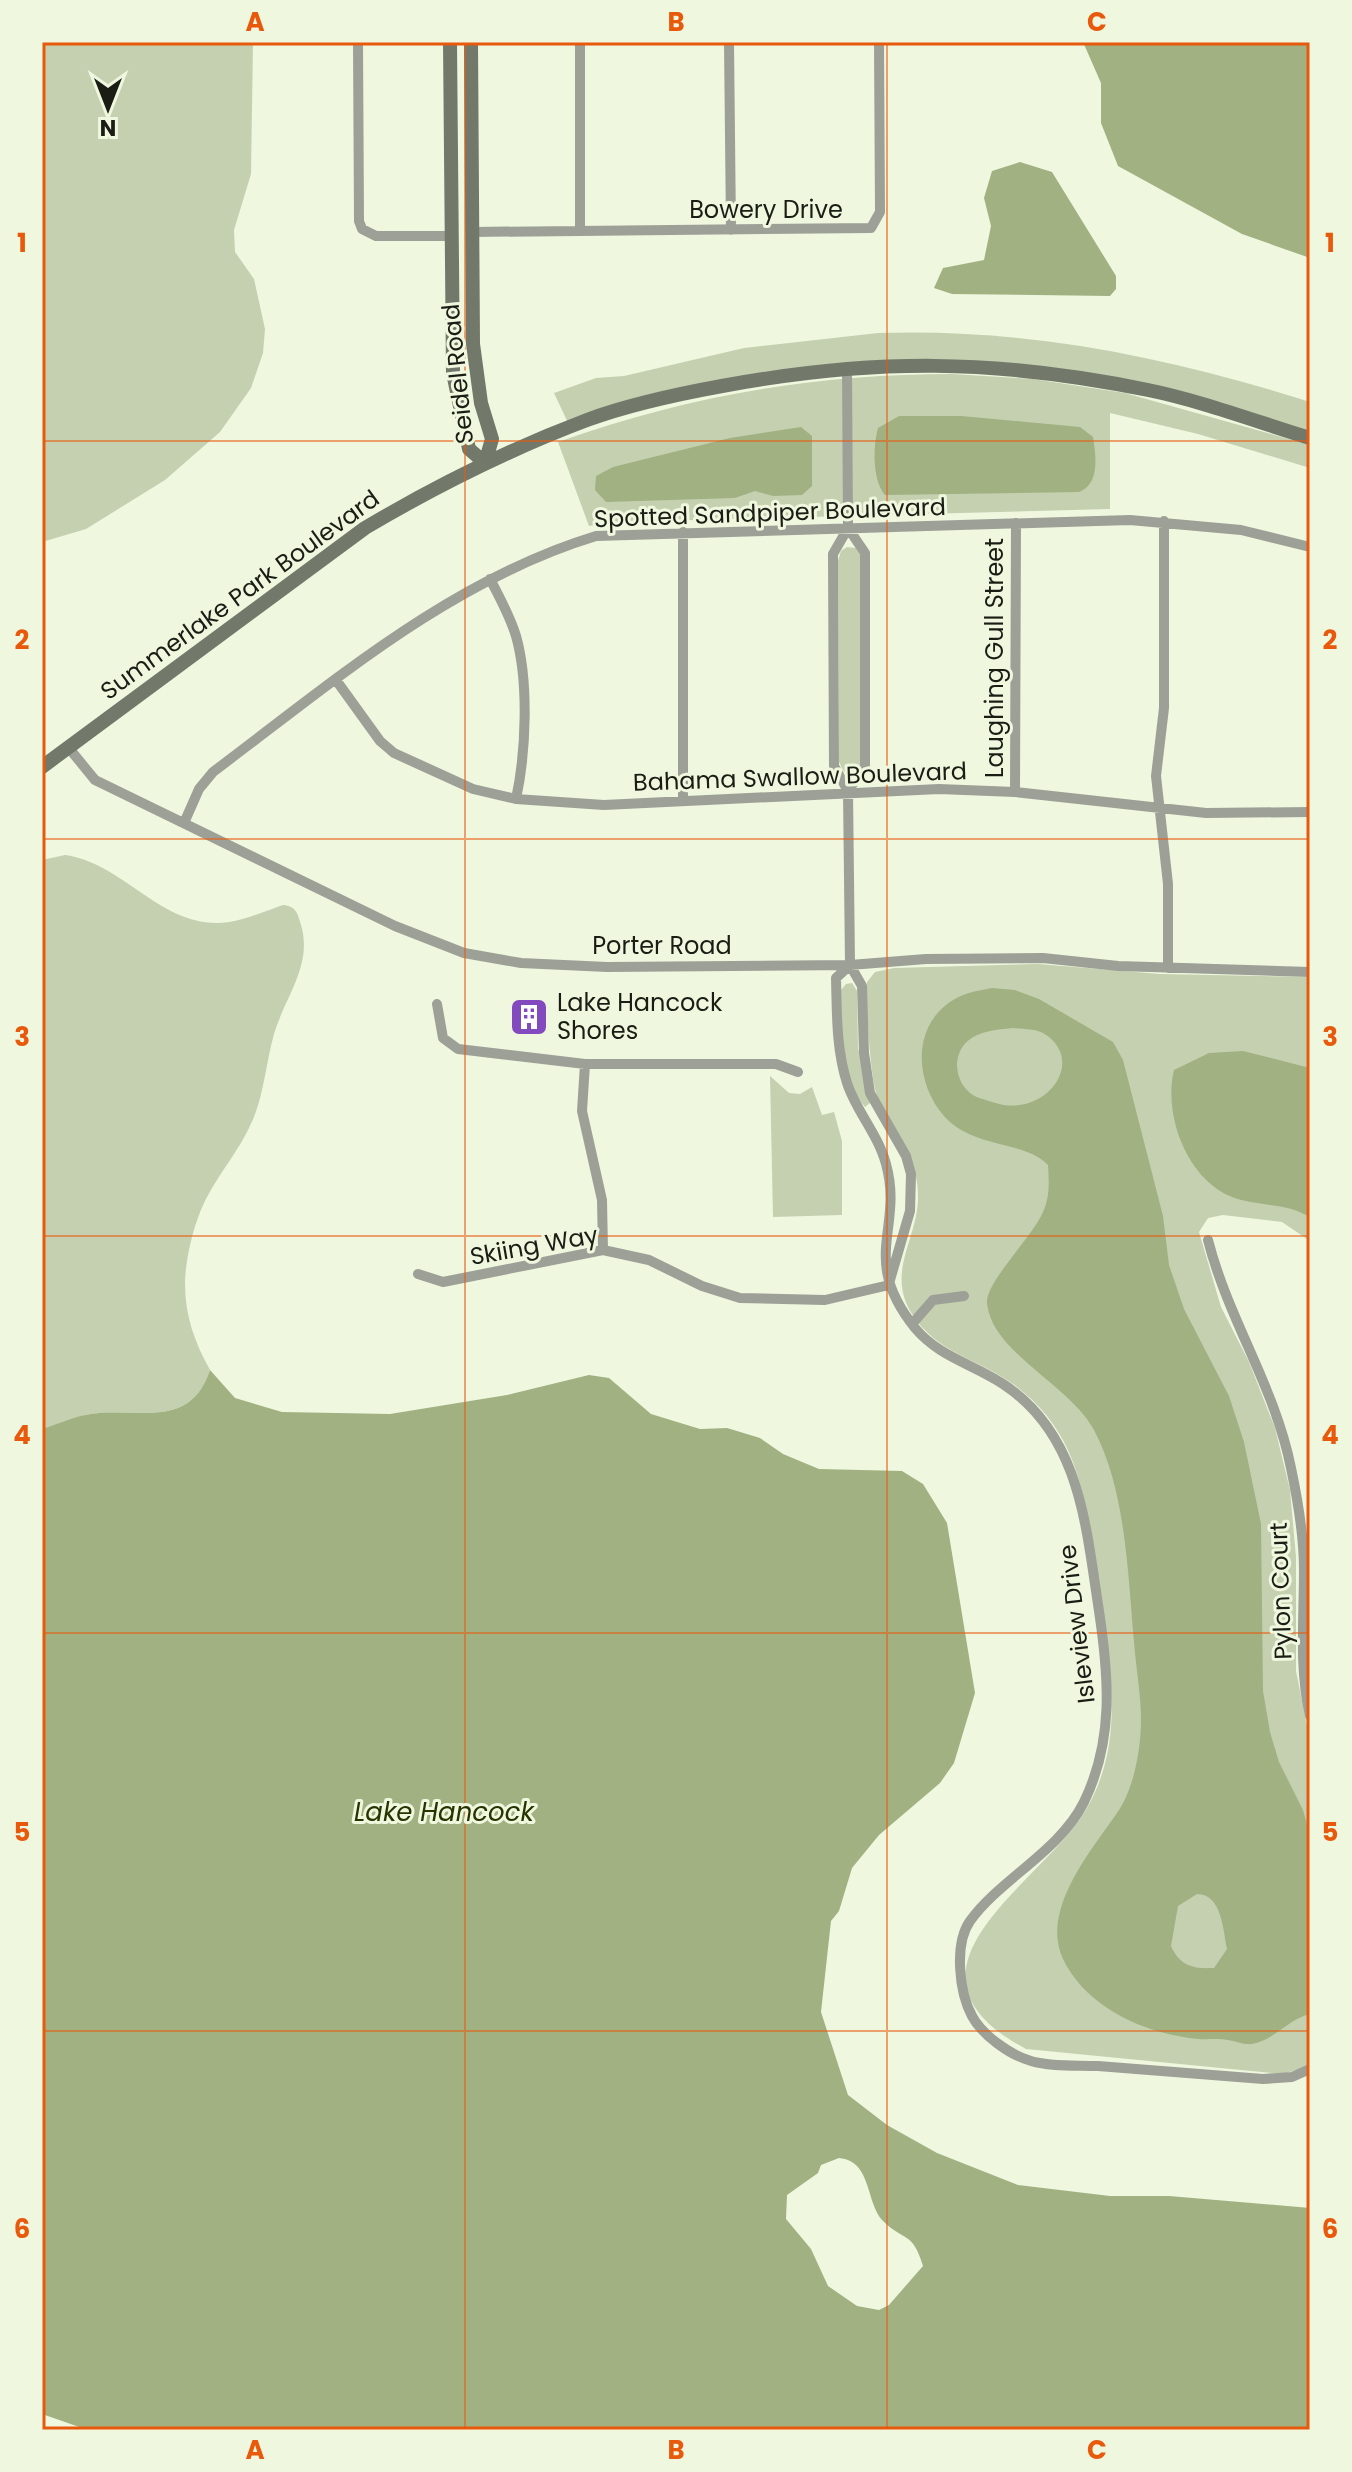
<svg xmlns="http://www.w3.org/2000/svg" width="1352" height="2472" font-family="Poppins,sans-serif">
<rect width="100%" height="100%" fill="#eff7df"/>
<path fill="#c5d0b0" d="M42 42H253L251 174 234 230 235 252 254 279 265 329 263 353 251 388 220 432 165 480 86 529 42 542Z
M878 333C1028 328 1168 357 1310 402V438L1152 390 996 367 771 377 570 427 554 393 596 378 624 376 744 348Z
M952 374 1033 379 1125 393 1310 445V468L1198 434 1110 413V509L621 522 589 526 558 442C687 396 815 374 952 374Z
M847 547 856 548 860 554 862 764 853 774 844 772 839 762 838 561 841 551Z
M65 855C125 863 164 932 229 922 247 919 266 911 283 905 296 906 298 914 301 925 313 965 285 997 274 1034 265 1066 264 1099 249 1128 234 1159 209 1185 198 1218 191 1236 185 1265 185 1284 185 1316 195 1343 210 1370 189 1433 134 1405 85 1415 70 1419 56 1425 42 1429V860Z
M1038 964 1160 974 1310 977V1241L1282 1222 1223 1215 1208 1218 1199 1232 1221 1307 1249 1362 1275 1428 1290 1490 1296 1557V1671L1310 1740V2066L1283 2074 1026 2049C880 1971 1038 1886 1084 1813 1110 1771 1115 1724 1110 1675 1106 1640 1100 1606 1095 1571 1085 1496 1079 1432 1013 1384 978 1359 937 1353 912 1314 885 1272 919 1238 918 1195 918 1155 891 1134 878 1099 870 1078 866 1007 867 982L875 972 894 968Z
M852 983 857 991 858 1048 870 1103 865 1107C840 1078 840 1026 841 990L846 984Z
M770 1076 789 1093 800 1094 812 1087 822 1115 834 1112 842 1141V1215L773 1217Z"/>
<path fill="#a1b182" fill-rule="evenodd" d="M1083 42H1310V258L1242 234 1118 166 1101 123V83Z
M1020 162 1052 172 1116 276V289L1110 296 952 294 934 288 943 268 984 260 991 226 984 198 992 171Z
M899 416H961L1080 427 1093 437C1096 456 1100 484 1079 492L885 495C872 480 873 446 878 428Z
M801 427 812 436V486L802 495 773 496 755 491 735 498 606 502 595 490 596 476 613 467 730 438Z
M992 988 1015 990 1039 999 1113 1042 1123 1060 1163 1216 1169 1265 1184 1309 1229 1396 1244 1442 1261 1524 1263 1691 1270 1732 1279 1762 1303 1810 1310 1835V2014C1288 2019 1275 2040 1252 2044 1244 2045 1236 2041 1228 2040 1218 2038 1208 2040 1198 2039 1147 2034 1087 2009 1063 1959 1040 1910 1091 1851 1117 1813 1134 1789 1141 1749 1141 1720 1141 1695 1136 1668 1134 1642 1128 1576 1126 1490 1094 1430 1070 1385 991 1352 987 1303 985 1283 1033 1236 1043 1212 1050 1196 1049 1182 1048 1165 1024 1140 973 1149 944 1116 917 1085 911 1033 946 1005 959 994 975 991 992 988ZM1013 1028C1022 1029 1035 1029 1043 1033 1089 1060 1045 1121 992 1102 984 1099 975 1098 969 1092 961 1085 957 1075 957 1064 959 1034 988 1030 1013 1028ZM1197 1894C1222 1894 1223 1930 1227 1949L1214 1968C1193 1969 1180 1966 1171 1946L1178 1906Z
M1243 1051 1310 1068V1217C1285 1202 1259 1207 1232 1197 1187 1179 1163 1115 1174 1070L1209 1053Z
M210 1370 235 1398 282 1412 390 1414 507 1395 589 1375 609 1378 651 1414 700 1429 727 1428 760 1438 783 1454 819 1469 902 1471 923 1484 947 1523 975 1693 954 1763 940 1783 879 1835 852 1868 839 1911 831 1921 821 2012 848 2095 887 2125 937 2153 1018 2185 1110 2196H1169L1310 2208V2430H88L42 2414V1429C56 1425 70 1418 85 1415 134 1405 189 1433 210 1370ZM839 2158C872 2161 865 2201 883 2221 904 2242 912 2230 923 2266L889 2305 879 2310 857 2306 828 2286 811 2249 786 2219 787 2195 818 2173 821 2165Z"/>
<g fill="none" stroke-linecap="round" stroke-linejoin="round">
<path stroke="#9da096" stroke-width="10" d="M358 42 359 221 362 229 376 236H450
M729 42 731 230
M580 231V42
M472 232 871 228 880 212 879 42
M847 367 848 528 833 554 834 766 848 791 850 965 862 986 864 1053 870 1093 906 1156 911 1174 910 1211 890 1280
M1164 521V708L1156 776 1168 884V968
M848 528 865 553V766L848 791
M683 532V801
M490 579C500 598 510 616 516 636 529 682 526 753 516 799
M336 680 380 741 394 753 473 789 516 799 604 805 939 789 1015 792 1206 813 1310 812
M68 747 95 780 395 926 464 953 521 963 607 967 850 965 926 959 1043 958 1118 966 1310 972
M1015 792 1016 523
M184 823 199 789 213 772C333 682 451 580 596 536L1130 520 1241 530 1310 547
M850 965 836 978C837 1013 836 1048 847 1083 856 1111 878 1134 886 1164 904 1229 859 1258 915 1328 939 1357 973 1364 1003 1384 1081 1435 1086 1528 1099 1611 1109 1678 1114 1740 1084 1802 1060 1851 999 1880 970 1921 954 1944 959 1992 972 2016 982 2035 1010 2055 1031 2061 1051 2067 1077 2065 1098 2066 1153 2070 1208 2075 1263 2079L1292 2077 1310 2069
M437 1004 443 1038 458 1049 585 1064H776L798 1072
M585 1064 582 1111 602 1200 603 1250
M1208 1240C1228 1319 1275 1387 1291 1468 1298 1501 1304 1536 1304 1570 1304 1619 1299 1668 1310 1716
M418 1274 443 1282 603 1250 649 1260 702 1286 740 1298 825 1300 889 1285
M912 1324 933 1300 964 1296"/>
<path stroke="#73796a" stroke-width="14" d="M450 42 453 373 469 449 485 463
M471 42 473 344 481 403 492 439 485 463
M42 767 365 528C436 486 510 449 587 420 630 404 678 394 722 386 874 358 996 359 1148 390 1202 401 1257 422 1310 438"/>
</g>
<path fill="none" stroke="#e8590c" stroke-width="2" stroke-opacity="0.55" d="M465 42V2430M887 42V2430M42 441H1310M42 839H1310M42 1236H1310M42 1633H1310M42 2031H1310"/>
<defs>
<symbol id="building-square" viewBox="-11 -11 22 22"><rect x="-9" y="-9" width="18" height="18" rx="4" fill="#834ac0" stroke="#eff7df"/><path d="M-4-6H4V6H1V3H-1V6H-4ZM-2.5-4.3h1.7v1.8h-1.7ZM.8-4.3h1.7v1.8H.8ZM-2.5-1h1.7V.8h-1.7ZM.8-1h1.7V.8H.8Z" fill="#fff"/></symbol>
</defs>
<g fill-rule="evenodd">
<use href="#building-square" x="507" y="995" width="44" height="44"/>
</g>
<g text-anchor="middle" stroke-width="6" stroke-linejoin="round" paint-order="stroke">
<g font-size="24" fill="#1a1d14" stroke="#eff7df">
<text x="766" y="218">Bowery Drive</text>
<text transform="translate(458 374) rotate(-96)" y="8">Seidel Road</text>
<text transform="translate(770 513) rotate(-2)" y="8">Spotted Sandpiper Boulevard</text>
<text transform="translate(240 595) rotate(-36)" y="8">Summerlake Park Boulevard</text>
<text transform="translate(995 658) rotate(-90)" y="8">Laughing Gull Street</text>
<text transform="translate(800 777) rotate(-2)" y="8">Bahama Swallow Boulevard</text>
<text x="662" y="954">Porter Road</text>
<text transform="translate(534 1246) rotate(-10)" y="8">Skiing Way</text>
<text transform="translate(1281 1591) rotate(-92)" y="8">Pylon Court</text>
<text transform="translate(1077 1624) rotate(-97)" y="8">Isleview Drive</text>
</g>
<g font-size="24" fill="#1a1d14" stroke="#eff7df" text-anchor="start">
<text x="557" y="1011">Lake Hancock<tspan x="557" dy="28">Shores</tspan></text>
</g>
<g font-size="26" font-style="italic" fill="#273400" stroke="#eff7df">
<text x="444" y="1821">Lake Hancock</text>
</g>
</g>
<rect width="1352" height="2472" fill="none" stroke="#eff7df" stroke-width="88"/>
<g transform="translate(108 108) rotate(180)" stroke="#eff7df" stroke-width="6" paint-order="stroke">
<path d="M0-6L14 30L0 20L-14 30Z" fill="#1a1d14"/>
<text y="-12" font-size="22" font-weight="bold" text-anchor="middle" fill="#1a1d14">N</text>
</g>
<rect x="44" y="44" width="1264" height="2384" fill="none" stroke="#e8590c" stroke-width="3"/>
<g font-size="26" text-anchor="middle" font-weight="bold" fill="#e8590c">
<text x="255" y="31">A</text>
<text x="676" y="31">B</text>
<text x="1097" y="31">C</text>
<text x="22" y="252">1</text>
<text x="1330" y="252">1</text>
<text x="22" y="649">2</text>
<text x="1330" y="649">2</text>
<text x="22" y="1046">3</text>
<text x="1330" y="1046">3</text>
<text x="22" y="1444">4</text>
<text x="1330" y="1444">4</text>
<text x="22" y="1841">5</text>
<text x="1330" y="1841">5</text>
<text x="22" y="2238">6</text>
<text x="1330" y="2238">6</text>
<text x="255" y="2459">A</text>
<text x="676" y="2459">B</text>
<text x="1097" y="2459">C</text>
</g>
</svg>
